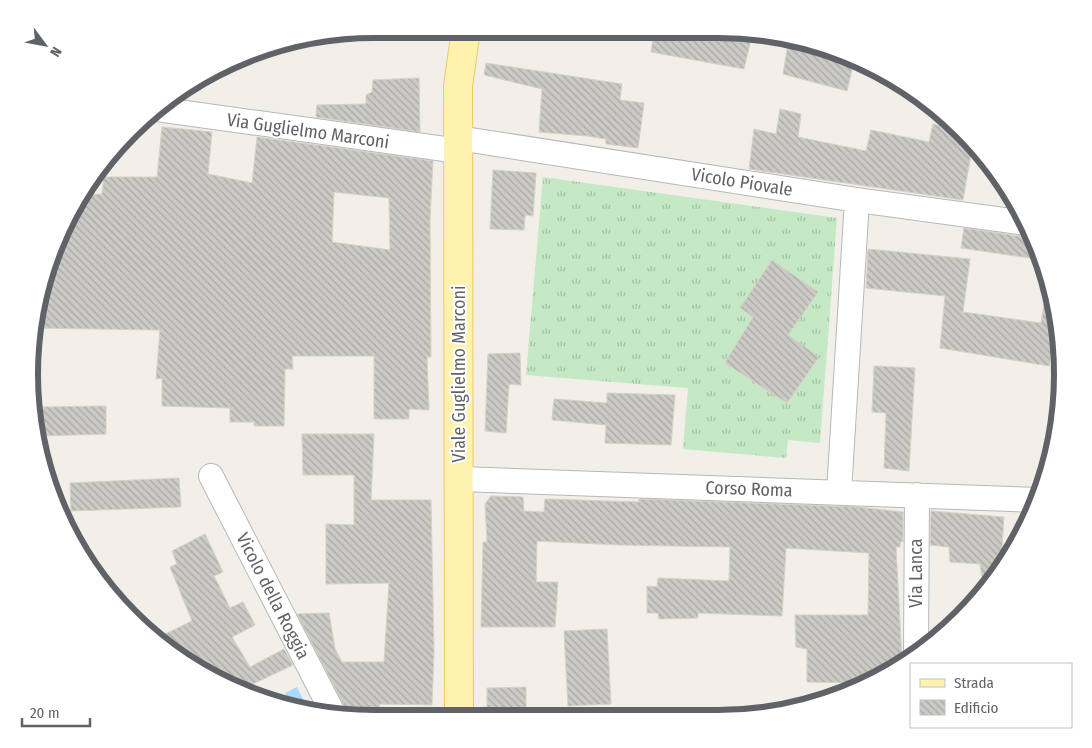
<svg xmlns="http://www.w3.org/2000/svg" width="1092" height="748" font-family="'Fira Sans Condensed',sans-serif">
<defs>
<pattern id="grass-tufts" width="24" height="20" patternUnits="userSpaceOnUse" patternTransform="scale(1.25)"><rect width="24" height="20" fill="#c5e8c5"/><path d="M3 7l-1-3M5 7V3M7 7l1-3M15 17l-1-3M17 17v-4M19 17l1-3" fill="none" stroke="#a3c0a4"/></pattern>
<pattern id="water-ripples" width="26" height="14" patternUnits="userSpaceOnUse" patternTransform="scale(1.25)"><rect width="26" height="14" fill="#aadaff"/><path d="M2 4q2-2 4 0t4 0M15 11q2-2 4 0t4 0" fill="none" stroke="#8eb4d2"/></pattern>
<pattern id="building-back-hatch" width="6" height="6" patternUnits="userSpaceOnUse" patternTransform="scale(1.25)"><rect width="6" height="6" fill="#cccac5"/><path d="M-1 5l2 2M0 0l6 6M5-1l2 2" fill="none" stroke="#a9a8a4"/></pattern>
</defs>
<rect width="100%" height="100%" fill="#f1efe8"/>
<path fill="url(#grass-tufts)" d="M543 177 837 218 820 443 788 440 786 458 683 449 688 388 526 375Z"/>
<path fill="url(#water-ripples)" d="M297 687 308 709 303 711 294 709 285 693Z"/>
<path fill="url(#building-back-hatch)" stroke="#d6d1c6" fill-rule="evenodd" d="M654 33 715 34 752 35 744 69 651 52Z
M789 37 854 61 847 91 783 74Z
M486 63 622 84 620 100 644 103 638 148 606 144V139L587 136 539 132 542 89 484 75Z
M419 78 420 132 316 117 317 105 366 104V95L372 92 373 80Z
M780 109 801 114 798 137 866 151 871 130 929 142 933 124 963 131 973 143 963 200 749 169 754 129 776 134Z
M162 127 212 132 208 174 252 183 257 137 433 161 430 219 431 357H427L429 410 409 409V419H374V356H292L293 369H285L284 426H254V422H230V408L162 406V378L156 379 160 330 32 328 55 242 84 195 102 194 104 177H157ZM334 192 389 198 390 250 332 242Z
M493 170 536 173 533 216 525 215 524 230 490 229Z
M964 228 1025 237 1033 235 1043 260 961 248Z
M868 249 970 259 963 312 1041 323 1048 278 1057 307 1060 341 1053 342 1049 366 940 348 945 296 866 288Z
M772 260 818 292 788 335 819 357 787 403 725 363 753 317 740 308Z
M520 353 521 385 509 384 506 433 485 431 488 354Z
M874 366 915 368 909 471 884 468 886 413 872 412Z
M607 393 675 395 671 445 605 443 606 425 552 420 554 399 607 403Z
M106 406V434L43 436 41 407Z
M302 434H374L371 500H431L434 652 432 705 380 704 379 710H362L368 719 347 717 346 709 297 614 329 613 335 649 342 662H384L389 583 326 584V524L354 525V475H303Z
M179 478 181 507 71 511 70 483Z
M491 496 523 497 524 511 544 512 545 499 639 502V499L858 507 903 512V542L901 541 900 547H896L902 661 871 683 807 682V649L796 647 795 615H868L869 553 786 548 782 616 698 613V618L659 619 658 613H647V586L657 587 658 578 729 581 730 547 620 545 537 541 536 582H558L555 627H481L483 542H487L485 504Z
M931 511 1004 517 1002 548 1009 549 1007 563 984 591 980 564 950 562 949 547 930 545Z
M205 534 223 572 214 576 230 608 243 602 255 625 232 637 250 667 284 649 293 665 238 691 182 661 155 639 192 621 170 567 177 564 172 551Z
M607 629 611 704 568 706 564 631Z
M526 687V717H487V688Z"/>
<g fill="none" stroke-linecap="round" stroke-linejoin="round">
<defs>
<path id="minor" d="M157 109 459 151
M458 138 857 200 1027 223
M211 476 334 715
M459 479 1039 500
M839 492 857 200
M916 651 917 495"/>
<path id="major" d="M459 718 458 86 466 30"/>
</defs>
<use href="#minor" stroke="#b5b8bc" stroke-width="26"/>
<use href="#major" stroke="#f2c960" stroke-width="30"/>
<use href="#minor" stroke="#fff" stroke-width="24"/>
<use href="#major" stroke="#fff2af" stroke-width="28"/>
</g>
<g text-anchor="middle" stroke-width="4" stroke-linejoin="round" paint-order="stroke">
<g font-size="18" fill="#5f6368" stroke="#fff">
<text transform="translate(308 131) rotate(8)" y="6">Via Guglielmo Marconi</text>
<text transform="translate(742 182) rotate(9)" y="6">Vicolo Piovale</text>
<text transform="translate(459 374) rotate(-90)" y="6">Viale Guglielmo Marconi</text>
<text transform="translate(749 489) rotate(2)" y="6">Corso Roma</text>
<text transform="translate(916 573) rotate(-90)" y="6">Via Lanca</text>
<text transform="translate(273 596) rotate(63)" y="6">Vicolo della Roggia</text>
</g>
</g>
<path d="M0 0H1092V748H0ZM374 38H718A336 336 0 0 1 1054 374V374A336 336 0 0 1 718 710H374A336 336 0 0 1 38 374V374A336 336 0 0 1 374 38Z" fill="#fff" fill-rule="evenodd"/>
<path fill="none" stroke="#5f6368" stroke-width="6" d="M374 38H718A336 336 0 0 1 1054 374V374A336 336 0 0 1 718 710H374A336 336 0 0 1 38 374V374A336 336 0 0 1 374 38Z"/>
<rect x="910" y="663" width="162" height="65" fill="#ffffff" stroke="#bfc1c3"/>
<rect x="920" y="679" width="25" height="8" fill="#fff2af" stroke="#bfc1c3"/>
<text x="954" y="688" font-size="15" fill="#5f6368">Strada</text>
<rect x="920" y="700" width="25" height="15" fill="url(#building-back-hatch)" stroke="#bfc1c3"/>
<text x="954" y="713" font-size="15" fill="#5f6368">Edificio</text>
<g transform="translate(45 45) rotate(122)" stroke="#ffffff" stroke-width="4" paint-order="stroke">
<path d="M0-4L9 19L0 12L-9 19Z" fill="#5f6368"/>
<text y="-8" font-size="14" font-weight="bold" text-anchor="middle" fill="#5f6368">N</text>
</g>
<path d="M22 718v8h68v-8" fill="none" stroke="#5f6368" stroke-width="2.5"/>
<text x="30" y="718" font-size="15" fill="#5f6368" stroke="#ffffff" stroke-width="4" paint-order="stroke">20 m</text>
</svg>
